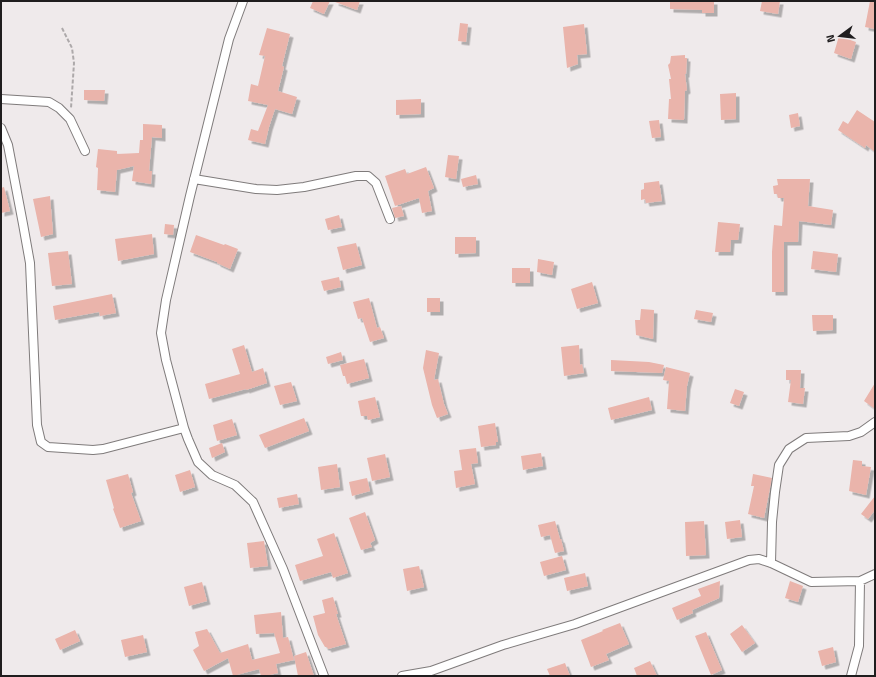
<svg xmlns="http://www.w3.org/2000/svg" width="876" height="677" font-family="'Titillium Web',sans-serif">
<defs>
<filter id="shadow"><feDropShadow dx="3.5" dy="3.5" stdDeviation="0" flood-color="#0004"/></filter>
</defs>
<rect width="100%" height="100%" fill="#efeaeb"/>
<path fill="#eab4ab" filter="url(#shadow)" d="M313 1H330L324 14 310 8Z
M335 1H360L357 10 335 2Z
M670 1H714V13H702V10L670 9Z
M762 1H780L778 14 760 11Z
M870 1H875V29L865 27Z
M460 23 468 24 466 42 458 41Z
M584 24 587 54 577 55 578 64 567 68 563 27Z
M267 28 290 34 282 66 284 67 278 91 297 97 292 114 275 109 269 127 265 144 248 140 251 129 258 131 268 105 248 101 251 84 258 86 265 56 259 55Z
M839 36 856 42 851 59 834 53Z
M685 55V58H687L686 74H685L687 90 685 91 684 120 668 119 669 99H671L669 79H671L668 65 670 63 671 56Z
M84 90H105L104 101 84 100Z
M736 93V119L721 120 720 94Z
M421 99V114L396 115V100Z
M857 110 875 122V152L866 145 865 148 838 130 843 121 848 124Z
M798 113 800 126 791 128 789 115Z
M659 120 661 137 652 138 649 121Z
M143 124 162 125V138L152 137 149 171H152L151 184 132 181 134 166 117 170 115 192 97 190 98 168 96 167 98 149 117 151V154L139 153 140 140H143Z
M448 155 459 156 456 179 445 177Z
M426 167 434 188 428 191 432 211 422 213 419 198 395 206 385 176 405 169 407 174Z
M476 175 478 184 463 187 461 179Z
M777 179H810L808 206 833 210 831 225 799 221 798 242H784V292H772V252L774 225 782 226 784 198H778L777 194H774L773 186 778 185Z
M659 181 662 201 646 203 645 199 641 200V190L644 189V183Z
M4 187 10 211 1 213V188Z
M50 196 53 234 41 237 33 199Z
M401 206 404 216 395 218 392 208Z
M339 215 342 227 328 230 325 219Z
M718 222 740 224 738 240H731L730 252H715Z
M165 224 174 225 173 235 164 234Z
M152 234 154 254 118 261 115 239Z
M196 235 224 245 225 244 238 249 230 269 217 263V262L190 252Z
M455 237H476V253L455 254Z
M356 243 362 265 343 270 337 247Z
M68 251 72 284 52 286 48 253Z
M813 251 838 254 836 272 811 269Z
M538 259 554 262 552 275 537 272Z
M512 268H530V283H512Z
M339 277 341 287 324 291 321 281Z
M592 282 598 303 577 309 571 289Z
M112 294 116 313 100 316 99 312 55 320 53 306Z
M369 298 377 328 380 327 384 338 370 342 362 318 358 319 353 302Z
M427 298H440V312H427Z
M641 309 654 310 653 339 636 335 635 320H640Z
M696 310 713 313 711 322 694 319Z
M812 315H833V330L813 331Z
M244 345 252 372 263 368 267 383 246 390V389L209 399 205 384 240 374 232 349Z
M579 345 580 365 582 364 584 373 564 376 561 347Z
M426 350 439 353 434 380 438 379 444 404 448 414 437 418 432 405 423 368Z
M341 352 343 360 328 364 326 357Z
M364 359 369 378 347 384 345 376H343L340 365Z
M611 360 649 362 664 365 662 373 611 371Z
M666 367 690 373 687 386 685 411 667 409 669 381 663 380Z
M786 370H801L800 388H805L803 404 788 402 791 380H786Z
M291 382 297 401 280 405 274 386Z
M875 383V409L864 401Z
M735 389 744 392 739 406 730 403Z
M375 397 380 417 368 420 367 416H361L358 401Z
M649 397 652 410 611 420 608 408Z
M304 418 309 431 265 448 259 435Z
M232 419 237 435 217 441 213 425Z
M495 423 498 442H496V445L481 447 478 426Z
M222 443 225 452 212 458 209 448Z
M476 448 478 463 471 464 475 484 456 488 454 471 462 470 459 450Z
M541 453 543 466 523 470 521 456Z
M385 454 390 477 372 481 367 458Z
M853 460 862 461V466L871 467 866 495 849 491Z
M337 464 340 487 321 490 318 467Z
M190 470 195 487 180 492 175 475Z
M128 474 133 492 131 493 141 521 120 528 113 509 114 508 106 480Z
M753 474 772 478 764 518 748 514 754 486H751Z
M367 478 370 491 352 496 349 482Z
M297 494 299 504 279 508 277 498Z
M875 496V510L868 519 861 514Z
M365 512 375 540 370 543 372 547 361 550 349 518Z
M740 520 742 537 727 539 725 522Z
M555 521 560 539H561L564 551 555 553 550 535 541 537 538 525Z
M704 521 706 555 686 556 685 522Z
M334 533 348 573 333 578 331 572 300 581 295 565 323 556 317 539Z
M264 541 268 566 250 568 247 543Z
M562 556 566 570 544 576 540 562Z
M419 566 424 587 407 591 403 569Z
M585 573 588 586 567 591 564 578Z
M720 581 719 598 692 610 693 613 677 620 672 608 701 596 698 589Z
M790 581 803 586 798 602 785 598Z
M202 582 207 601 189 606 184 587Z
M333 597 338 614H336L346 644 328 649 327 647H325L318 635 313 616 325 613 322 600Z
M281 612 283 638 288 637 294 660 276 664 278 673 265 676H261L259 669 233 676 228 658 204 671 193 650 199 646 195 632 207 629 220 653 248 644 252 660 280 653 274 633 256 634 254 615Z
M620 623 629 644 606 654 609 660 591 667 581 640 603 631 602 630Z
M742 625 755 643 742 652 730 634Z
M75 630 80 641 60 650 55 639Z
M706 632 722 670 711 675 695 636Z
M143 635 147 652 125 657 121 640Z
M833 647 836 662 822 666 818 651Z
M306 652 314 676H298L294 656Z
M650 661 657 676H637L634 668Z
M565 663 570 676H550L547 669Z"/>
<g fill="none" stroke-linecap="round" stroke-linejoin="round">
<defs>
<path id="street" d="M243 1 229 39 190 196 166 300 161 333 166 360 184 428 188 439 198 462 212 475 235 485 253 502 283 569 324 676
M1 99 49 102 59 108 70 119 85 151
M1 128 8 145 23 224 30 263 37 425 41 442 48 447 93 450 103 449 184 428
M194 179 256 189 277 190 304 187 356 176H368L376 183 390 219
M771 563 772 522 775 492 779 465 789 449 806 438 849 436 861 432 875 422
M402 676 431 671 503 645 575 624 749 560 759 559 771 563 811 582 860 581 875 574
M851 676 859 646 860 581"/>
</defs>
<use href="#street" stroke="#7f7b7b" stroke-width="10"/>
<path stroke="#ada9aa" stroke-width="2" stroke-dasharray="4 2" stroke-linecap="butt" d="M62 28 72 48 74 63 71 108"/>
<use href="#street" stroke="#fff" stroke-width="8"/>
</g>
<rect width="876" height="677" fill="none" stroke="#1f1d1e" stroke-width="4"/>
<g transform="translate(840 36) rotate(255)" stroke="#efeaeb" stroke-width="3" paint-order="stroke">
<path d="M0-3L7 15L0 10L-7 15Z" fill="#1f1d1e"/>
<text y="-6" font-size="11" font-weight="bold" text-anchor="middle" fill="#1f1d1e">N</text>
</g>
</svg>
